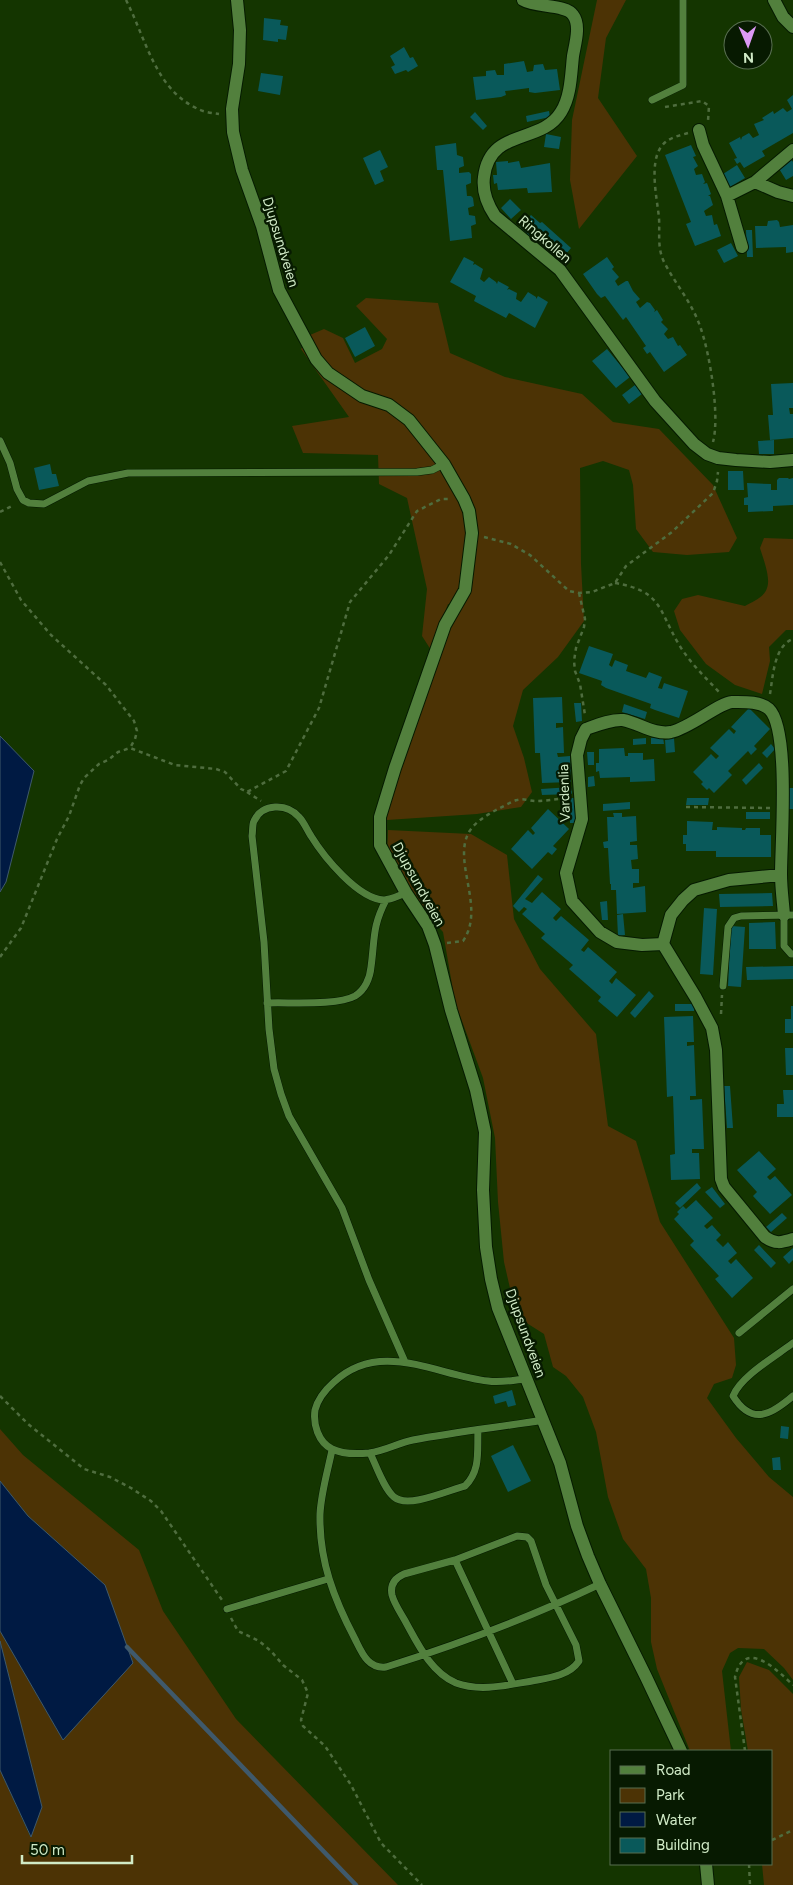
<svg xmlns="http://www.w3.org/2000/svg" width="793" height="1885" font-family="Figtree,sans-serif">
<rect width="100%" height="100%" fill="#143500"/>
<path fill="#4c3305" d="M597 0H626L606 38 598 98 637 156 579 229 570 180 572 120Z
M366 298 438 303 450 353 505 377 582 394 613 422 659 429 713 485 737 538 729 552 687 555 653 552 636 529 633 485 629 470 603 461 580 468 581 564 584 621 558 657 523 690 513 726 524 758 532 792 521 807 477 814 387 820 384 813 457 604H448L431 650 422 636 427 589 407 498 379 484 378 455 303 453 292 426 349 417 301 349 310 335 324 329 343 338 355 363 382 349 387 339 356 306Z
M764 538 793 539V630H786L769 647 770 661 762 694 735 685 706 664 680 630 674 611 682 599 698 595 745 606C752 602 764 598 767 588 771 578 763 558 760 548Z
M388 830 471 834 507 855 514 919 540 969 596 1034 608 1126 636 1141 660 1222 734 1338 736 1365 732 1378 714 1384 707 1398 736 1438 769 1477 793 1497V1680L784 1668 764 1649 738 1648 730 1653 722 1671 731 1751H690L657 1669 651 1642V1598L646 1569 623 1539 608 1497 596 1432 583 1397 566 1376 553 1367 544 1334 525 1322 515 1310 504 1262 498 1202 495 1138 483 1078 455 1002 443 932 403 887 387 864Z
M0 1429 23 1455 139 1550 163 1611 236 1719 398 1885H0V1770L30 1836 42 1807 0 1641V1631L63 1740 105 1585 28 1516 0 1481Z
M747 1662 769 1670 793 1694V1885H764L762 1864H772V1751H748L741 1709 739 1677Z"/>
<path fill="#001a43" stroke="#3f596b" d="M0 736 34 771 6 882 0 892Z
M0 1481 28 1516 105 1585 133 1663 63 1740 0 1631Z
M0 1641 42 1807 31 1837 0 1770Z"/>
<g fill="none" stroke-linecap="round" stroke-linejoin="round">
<path stroke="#3f596b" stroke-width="4.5" d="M127 1647 356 1885"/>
</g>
<path fill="#09595a" d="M264 18 281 20 280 25 288 26 286 40 278 39V42L263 40Z
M404 47 410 58 413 57 418 66 408 72 406 70 395 74 391 67 395 65 390 56Z
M524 61 527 72 533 71 534 65 543 64 545 70 557 69 560 90 535 93 529 92V88L505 91 506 95 501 97 476 100 473 77 486 76V71L495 70 497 75H504V64Z
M261 73 283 76 280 95 258 91Z
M793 95V133L762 151 765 156 744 168 740 162 737 164 734 159 737 158 729 143 740 137 741 140 742 137 749 133 753 138 759 135 754 124 764 120 762 118 773 111 774 114 783 108 787 112 792 109 787 100Z
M549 111 550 117 527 122 526 116Z
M475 112 487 126 483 130 470 117Z
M546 134 561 137 559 149 544 147Z
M456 143 457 155 463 157 464 166 459 168V173L469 172 471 174V183L466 185 467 196H471L473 198 474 206 468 208 469 215 475 216 476 224 471 226 472 238 450 241 443 170H437L435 146Z
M691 145 696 156 693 157 698 166 694 169 696 175 702 174 705 182 703 184 707 183 711 194 708 196H710L713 205 704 211 706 216 712 215 714 225 717 224 721 236 695 246 686 224 691 222 665 155Z
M380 150 388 167 380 171 384 181 375 185 363 158Z
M791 159 793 162V176L786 180 778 167Z
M508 161V163L519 161 521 168 550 163 552 192 528 193 527 188 498 190 497 183 494 184 493 175H497L496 162Z
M737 165 745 178 730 187 723 174Z
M510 199 521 210 511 219 501 208Z
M531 215 540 223 542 222 571 248 562 259 552 250 550 252 532 235 531 237 520 227Z
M777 220 779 222 780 227 793 225V252L786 253V247L756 248 755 226H767L768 221Z
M746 230H752L753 257H747Z
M731 243 738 256 724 263 717 250Z
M464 257 474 262 473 265 475 264 483 269 480 279 484 282 489 277 496 282 497 284 498 281 509 287 507 290 509 289 517 293 516 299 521 302 528 292 536 297V299L538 296 548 302 535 328 509 313 506 318 474 301 476 296 450 282Z
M607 257 614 267 612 269 619 277 615 281 618 286 626 281H628L633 291 640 299 636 302 640 308 647 302 650 303 655 310 654 312 657 310 663 320 661 322 668 329 664 334 668 339 673 337 678 346 680 345 687 355 664 372 650 352 647 354 643 348 646 346 626 317 623 320 605 296 601 298 597 294 583 274Z
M365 327 375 346 355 357 345 338Z
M607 349 630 377 616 388 592 361Z
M793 383V408H789L790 414H793V438L770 440 768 415H773L771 384Z
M635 385 642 394 629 404 622 395Z
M774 440V454H759L758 441Z
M50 464 52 474H56L59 486 39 490 34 468Z
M728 471H743L744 490H728Z
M779 478H788L789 479 793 478V505L773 506V511L748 512V505H744V498L748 497 747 483 771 484V490H777V480Z
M589 646 613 654 609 665 612 667 615 660 628 665 626 671 646 678 649 672 662 677 658 688 662 689 664 683 688 691 679 718 655 710 650 708 651 704 606 688 601 685 602 681 579 673Z
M562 697 563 723H556V728L563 727 564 753H557L558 757 570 756 571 782 542 783 540 753H535L533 698Z
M574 703H581L582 721 576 722Z
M624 704 647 712 645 719 622 712Z
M749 708 770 729 754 746 757 749 751 755 748 751 728 771 732 775 714 793 709 788 707 790 701 784 703 782 693 772 711 754 716 759 719 756 710 748 729 729 734 734 736 731 731 727Z
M663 737 664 744H651V738Z
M646 738V744L633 745V739Z
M674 738 675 752 666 753 665 740Z
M771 744 775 749 767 758 762 753Z
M624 748 625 756H628V753H643V760L654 759 655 781 630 782V777L600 778 599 771 596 772V763H599V749Z
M587 752H594V765H588Z
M759 763 763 768 746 785 742 780Z
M594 776 595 786 588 787V777Z
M571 787 572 794 542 795 541 789Z
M786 788H793V809H787Z
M569 798H575L576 823H570Z
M687 798H709L708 805H686Z
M630 802V809L603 811V804Z
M548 809 569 829 553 846 557 849 552 855 548 852 532 869 511 849 528 830 533 835 535 833 531 828Z
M746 812H770V819H746Z
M613 813H622V817L636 816 637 841 630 842V845H637L638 859 631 860 632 869H639V883H633V888L645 886 646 912 617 914 616 890H611V884H610L608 848H604L603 842 608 841 607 817H614Z
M687 821 713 822 712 830H717V827L742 828V830H745L746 828H760V835H771V857H716V851H686V844H683V835H687Z
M538 875 543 879 525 899 532 903 542 892 561 909 553 918 556 921 561 916 589 940 581 950 584 952 588 947 617 972 609 981 612 984 616 978 636 995 617 1017 598 1001 601 997 569 969 573 965 541 938 545 934 522 914 527 909 524 907 519 912 513 906Z
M772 893 773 906 720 907 719 894Z
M607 901 608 920H602L600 902Z
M704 908 717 909 713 975 700 974Z
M623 914 625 935 618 936 617 915Z
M775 922 776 949H749V923Z
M731 926 745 927 741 987 728 986Z
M793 966V979L747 980 746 967Z
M649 991 654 996 635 1018 630 1013Z
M675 1004H694V1011H675Z
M791 1006H793V1033H785V1019H791Z
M693 1016 694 1042H687V1046L694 1045 696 1096H690V1100L702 1099 704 1149H692V1153H699L700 1179 671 1180 670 1155 675 1154 673 1096 667 1097 664 1017Z
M785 1048H793V1075H786Z
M724 1086H730L733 1128H727Z
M783 1090H793V1117H777V1104H784Z
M759 1151 776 1169 767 1177 770 1180 775 1176 792 1195 770 1214 753 1196 757 1192 737 1170Z
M697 1183 701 1188 680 1208 675 1203Z
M712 1187 725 1204 720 1208 705 1192Z
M696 1200 713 1218 704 1226 707 1229 712 1225 721 1235 716 1240 723 1247 728 1242 737 1253 728 1261 731 1264 736 1259 753 1278 732 1298 715 1279 719 1276 690 1245 694 1241 674 1219 679 1214 677 1212 683 1206 686 1209Z
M782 1213 787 1218 771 1232 766 1227Z
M759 1245 776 1263 771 1268 754 1250Z
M793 1248V1260L789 1264 783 1257Z
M512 1390 516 1405 508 1407 506 1401 495 1404 493 1396Z
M781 1426 789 1427 788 1439 780 1438Z
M513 1445 531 1481 508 1492 491 1456Z
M780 1457 781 1470H773L772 1458Z"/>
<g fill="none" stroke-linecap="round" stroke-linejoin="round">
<defs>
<path id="lane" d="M652 100 683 85V0
M0 441 10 463 17 489 23 500 29 503 44 504 88 481 128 473 417 472 432 470 444 464
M784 915V946L791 954H793
M723 986 728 927 734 918 741 916 793 915
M267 1003C289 1002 337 1006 355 996 365 990 370 978 371 967 375 938 372 927 386 900
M739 1333 793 1289
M793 1343C776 1356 741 1376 733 1396 752 1426 771 1415 793 1396
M405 1362 369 1280 342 1208 289 1116 281 1094 274 1069 269 1029 264 942 252 836C253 831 252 825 254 821 262 803 287 803 299 817 304 822 307 830 311 836 324 857 358 899 384 900 391 900 400 895 406 893
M526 1379C513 1380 501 1383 488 1381 436 1375 380 1339 334 1382 325 1390 318 1398 315 1410 313 1424 318 1442 332 1449 342 1454 358 1454 369 1453 385 1451 398 1443 413 1440 456 1432 500 1427 544 1420
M332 1450C328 1470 321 1493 320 1514 319 1561 334 1599 355 1639 362 1653 368 1669 386 1667 459 1644 531 1617 600 1584
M370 1453C376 1465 384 1489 394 1497 408 1509 449 1490 465 1486 481 1470 477 1451 478 1430
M517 1536 527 1537 531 1541 546 1585 576 1645 579 1661C569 1676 548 1678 532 1681 508 1685 480 1692 456 1683 430 1672 417 1642 404 1619 400 1612 394 1603 392 1595 390 1585 395 1578 404 1574L455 1560Z
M455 1560 513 1684
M227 1609 328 1579"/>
<path id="street" d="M237 0 240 30 239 64 232 109 233 132 242 170 262 226 279 290 316 359 328 373 362 396 389 405 409 420 444 464 464 499 469 511 472 533 465 590 445 625 395 768 380 817V845L406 893 428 926 435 945 451 1010 476 1090 485 1132 483 1190 486 1247 491 1279 498 1308 560 1463 577 1526 588 1556 600 1584 646 1677 681 1751
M523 0C536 8 566 4 573 15 581 25 575 44 573 56 571 74 571 96 561 112 541 145 490 127 484 177 482 192 487 204 495 216L560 270 655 401 694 444 707 454 718 458 736 460 770 462 793 460
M774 0 783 17 793 27
M699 130 703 145 727 196 755 182 793 150
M755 182 778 192 793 196
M727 196 742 247
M781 875 729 880 694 890 683 900 671 915 663 944 642 945 617 942 600 932 572 901 566 873 582 819 577 755 581 739 586 729C597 725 612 719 623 720 639 723 654 735 671 732 690 728 719 703 732 702 743 702 760 701 769 709 790 729 781 842 781 874 781 888 783 902 784 915
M663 944 696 998 712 1028 716 1050 721 1179 724 1187 765 1237C775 1244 781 1243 793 1239
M706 1864 708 1885"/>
</defs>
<use href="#lane" stroke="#051a00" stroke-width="8"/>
<use href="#street" stroke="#051a00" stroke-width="14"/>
<path stroke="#4f6d3e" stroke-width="2.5" stroke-dasharray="4 4" stroke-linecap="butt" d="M126 0C146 39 155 88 196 108 203 112 212 113 219 114
M665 107 702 101 709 106 708 121
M688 133C678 136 667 138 661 147 649 164 657 198 659 218 660 234 657 247 664 262 676 285 693 304 701 329 710 355 720 416 713 442
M0 512 14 505
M484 537 511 544 530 555 569 591 579 593 592 592 615 583 626 566 672 532 713 493 717 481 718 472
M0 562 21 600 51 635 106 685 134 721 137 731 135 739 130 748
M615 583C661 591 658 608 678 643 689 662 705 677 720 693
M579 593 585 619 584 627 576 648 574 661 575 671 580 684 585 715
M770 694C773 676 774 646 793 639
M247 792 261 801
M686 807 770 808
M447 943 463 941C486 908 452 862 469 832 475 822 487 815 496 810 503 807 510 802 517 800 523 798 530 801 536 801 546 801 556 799 567 798
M0 957 21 928 57 839 69 816 80 785 84 778 99 764 108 760 118 752 130 748 175 765 216 769 225 772 241 789 247 792 286 771 319 708 350 602 389 555 417 511 441 499H450
M721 1014 722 995
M0 1396 28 1424 84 1469 110 1477 131 1488 151 1501 161 1511 222 1600
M231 1618 238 1631 259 1641 271 1651 283 1665 302 1680 308 1693 301 1720 303 1726 325 1746 351 1785 381 1843 422 1885
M745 1751 735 1677C744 1637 777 1670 793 1685
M772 1840 793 1830
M749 1864 750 1885"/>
<use href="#lane" stroke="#52803d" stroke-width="7"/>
<use href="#street" stroke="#52803d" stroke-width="12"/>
</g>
<g text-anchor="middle" stroke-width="5" stroke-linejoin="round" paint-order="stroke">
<g font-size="14" fill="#d1ebc7" stroke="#071a01">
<text transform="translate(545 239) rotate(41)" y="5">Ringkollen</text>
<text transform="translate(281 242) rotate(73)" y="5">Djupsundveien</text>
<text transform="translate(564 793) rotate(-92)" y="5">Vardenlia</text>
<text transform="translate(419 884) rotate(61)" y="5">Djupsundveien</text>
<text transform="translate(526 1333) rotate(70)" y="5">Djupsundveien</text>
</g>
</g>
<rect x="610" y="1750" width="162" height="115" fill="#071a01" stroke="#586e50"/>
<rect x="620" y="1766" width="25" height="8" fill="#52803d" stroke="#586e50"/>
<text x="656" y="1775" font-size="15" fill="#d1ebc7">Road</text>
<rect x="620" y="1788" width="25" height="15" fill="#4c3305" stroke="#586e50"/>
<text x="656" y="1800" font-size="15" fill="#d1ebc7">Park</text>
<rect x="620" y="1812" width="25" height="15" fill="#001a43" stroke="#586e50"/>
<text x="656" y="1825" font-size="15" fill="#d1ebc7">Water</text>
<rect x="620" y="1838" width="25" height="15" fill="#09595a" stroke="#586e50"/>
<text x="656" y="1850" font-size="15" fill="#d1ebc7">Building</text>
<g transform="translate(748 45) rotate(178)"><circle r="24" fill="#071a01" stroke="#586e50"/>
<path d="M0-4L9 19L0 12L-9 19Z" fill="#dc99f5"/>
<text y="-8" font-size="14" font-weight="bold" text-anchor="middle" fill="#d1ebc7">N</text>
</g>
<path d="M22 1855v8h110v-8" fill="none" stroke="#d1ebc7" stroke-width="2.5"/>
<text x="30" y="1855" font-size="15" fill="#d1ebc7" stroke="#071a01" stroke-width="4" paint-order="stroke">50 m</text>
</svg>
